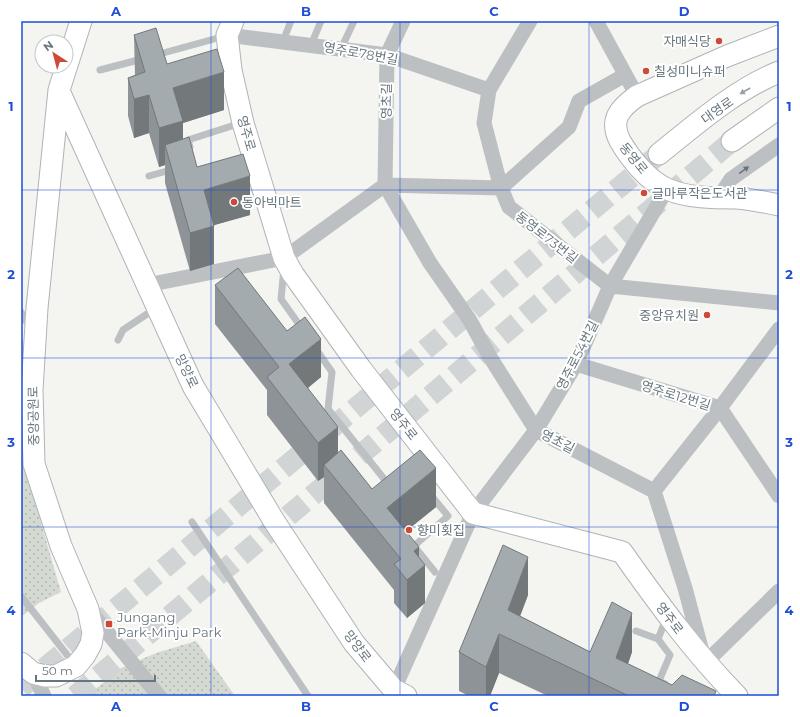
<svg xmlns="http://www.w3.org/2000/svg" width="800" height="717" font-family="Montserrat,'Noto Sans KR',sans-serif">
<defs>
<pattern id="park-dots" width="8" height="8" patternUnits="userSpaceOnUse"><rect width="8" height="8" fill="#d4d9d1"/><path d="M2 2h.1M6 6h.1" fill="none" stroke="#b0b5af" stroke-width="1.8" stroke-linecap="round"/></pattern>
</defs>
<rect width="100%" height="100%" fill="#f4f4f1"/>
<path fill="url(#park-dots)" d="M21 337 25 346 24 464 61 592 39 603 21 617Z
M196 641 235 696H87L121 668 156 653Z"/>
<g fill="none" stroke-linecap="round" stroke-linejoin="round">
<path stroke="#d1d4d4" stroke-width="21" stroke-dasharray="21 10" stroke-linecap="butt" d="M21 688 659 154
M75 696 732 141"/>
<defs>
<path id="secondary" d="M233 21 227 35 231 70 243 123 284 258 293 274 361 369 473 513 622 552C658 603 693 651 737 696
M779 36 727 56 637 96C620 108 609 120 620 141 630 158 648 181 667 189 688 198 714 198 736 198 750 199 765 202 779 205
M59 91 193 386 274 521 354 643 394 690 406 696
M732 141 779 108
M659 154C695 125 736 89 779 72
M21 663 33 673 45 676H56L76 666 85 655 91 644 93 633 88 609 61 546 34 464 32 390 37 308 59 90 81 21"/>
</defs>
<use href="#secondary" stroke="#afb4b7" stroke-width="23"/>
<path stroke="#bcc0c2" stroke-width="7" d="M283 41 291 21
M311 45 321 21
M341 49 354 21
M156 55 225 36
M100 70 142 59
M190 147 188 140 241 123
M149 176 174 169
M284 268 281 299 303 330
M21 312 30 328
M118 340 123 330 156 308
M316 349 332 372 328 409 389 485
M430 494 448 516 414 546 435 572
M192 522 308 696
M21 596 75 665
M636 631 658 639 670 655 659 681 665 684
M658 639 666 619"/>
<path stroke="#bcc0c2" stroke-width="15" d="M403 21 387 55 385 185 430 263 469 319 490 357 536 430 654 491 685 588 705 663 779 591
M530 21 489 90 484 123 501 188 509 207 610 286 779 303
M596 21 637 96
M227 35 387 55 489 90
M718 199 731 179 779 145
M147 285 284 258 385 185 501 188 569 127 579 101 625 75
M576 364 720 408 779 496
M654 491 720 408 779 329
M90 611 159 696
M33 673 44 696
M391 696 473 513 536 430 576 364 610 286 667 189"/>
<use href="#secondary" stroke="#fff" stroke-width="21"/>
</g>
<path fill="#8d9396" d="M134 35 167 64 224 110 183 123V139L197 167 250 215 214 225V264L190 271 165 183V165L159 167 149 133 134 138 128 116V78L135 75Z
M215 285 287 331 321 377 308 388 338 453 372 489 436 507 406 531 419 557 425 603 407 618 394 603V590L324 503V477L318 481 267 415V390L215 324Z
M528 595 520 616 590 652H632L628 664 672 685 716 696H548L499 673 490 696H469L459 691V652Z"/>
<path fill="#73787a" d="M224 72V110L183 123V159L165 145V165L159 167V128L173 88Z
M149 95V133L134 138V99Z
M250 176V215L204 228V190Z
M214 226V264L190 271V233Z
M321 339V377L289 403V364Z
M338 427V466L324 465V477L318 481V443Z
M436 468V507L389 545 387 508Z
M419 547V570L425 565V603L407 618V580L414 551Z
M528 557V595L511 640 508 610Z
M632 613V652L618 691 616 658Z
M499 634V673L490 696H486V667Z"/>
<path fill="#a4abaf" stroke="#73787a" d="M156 28 167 64 217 49 224 72 173 88 183 121 159 128 149 95 134 99 128 78 145 72 134 35Z
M189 137 197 167 243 154 250 176 204 190 214 226 190 233 165 145Z
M238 268 287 331 305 317 321 339 289 364 338 427 318 443 267 377 279 367 215 285Z
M341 450 372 489 420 450 436 468 387 508 419 547 414 551 425 565 407 580 394 564 401 559 324 465Z
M503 545 528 557 508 610 590 652 612 602 632 613 616 658 672 685 682 675 716 691 714 696H629L499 634 486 667 459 652Z"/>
<defs><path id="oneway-solid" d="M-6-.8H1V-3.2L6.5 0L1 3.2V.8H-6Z"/></defs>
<use fill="#959fa5" href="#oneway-solid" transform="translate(745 91) rotate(150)"/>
<use fill="#67767e" href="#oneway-solid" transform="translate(744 170) rotate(-36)"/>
<path fill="none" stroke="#1d4ed8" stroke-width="1" stroke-opacity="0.55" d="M211 21V696M400 21V696M589 21V696M21 190H779M21 358H779M21 527H779"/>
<g fill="#ce4a38" stroke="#fff" stroke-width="1.5">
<circle cx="719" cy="41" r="4"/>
<circle cx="646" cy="71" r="4"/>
<circle cx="644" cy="193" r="4"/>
<circle cx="234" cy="202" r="4"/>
<circle cx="707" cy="315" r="4"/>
<circle cx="409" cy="530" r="4"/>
<rect x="105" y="620" width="8" height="8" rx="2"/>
</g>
<g text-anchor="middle" stroke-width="4" stroke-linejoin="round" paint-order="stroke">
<g font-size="13" fill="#67767e" stroke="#fff" text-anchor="start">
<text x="711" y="46" text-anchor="end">자매식당</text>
<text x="654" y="76">칠성미니슈퍼</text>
<text x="652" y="198">글마루작은도서관</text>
<text x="242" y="207">동아빅마트</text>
<text x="699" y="320" text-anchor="end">중앙유치원</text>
<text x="417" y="535">향미횟집</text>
<text x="117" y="622">Jungang<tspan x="117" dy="15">Park-Minju Park</tspan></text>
</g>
<g font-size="13" fill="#67767e" stroke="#fff">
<text transform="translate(361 53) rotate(10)" y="5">영주로78번길</text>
<text transform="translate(386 101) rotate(-89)" y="5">영초길</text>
<text transform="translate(717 110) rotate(-35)" y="5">대영로</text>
<text transform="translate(247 133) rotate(74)" y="5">영주로</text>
<text transform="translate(634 158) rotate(51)" y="5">동영로</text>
<text transform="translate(547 237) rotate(38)" y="5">동영로73번길</text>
<text transform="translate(577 355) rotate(-63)" y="5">영주로54번길</text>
<text transform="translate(187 371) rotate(64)" y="5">망양로</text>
<text transform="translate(676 395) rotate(17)" y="5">영주로12번길</text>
<text transform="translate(33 416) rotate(-91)" y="5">중앙공원로</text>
<text transform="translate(404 424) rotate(52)" y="5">영주로</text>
<text transform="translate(558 441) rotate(27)" y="5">영초길</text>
<text transform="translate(670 618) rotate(53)" y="5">영주로</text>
<text transform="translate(358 646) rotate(53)" y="5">망양로</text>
</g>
</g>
<rect width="800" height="717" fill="none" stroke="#ffffff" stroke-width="44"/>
<g transform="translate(54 54) rotate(324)"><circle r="19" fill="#ffffff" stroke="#c2c8cb"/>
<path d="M0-3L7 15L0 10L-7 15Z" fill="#ce4a38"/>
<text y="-6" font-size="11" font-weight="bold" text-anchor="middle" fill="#67767e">N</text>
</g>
<path d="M36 675v6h119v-6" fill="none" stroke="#67767e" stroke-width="2"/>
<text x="42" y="675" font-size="12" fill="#67767e" stroke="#ffffff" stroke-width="3" paint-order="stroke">50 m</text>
<rect x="22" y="22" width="756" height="673" fill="none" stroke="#1d4ed8" stroke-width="1.5"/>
<g font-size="13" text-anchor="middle" font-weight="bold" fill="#1d4ed8">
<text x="116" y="16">A</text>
<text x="306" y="16">B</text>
<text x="494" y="16">C</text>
<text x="684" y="16">D</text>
<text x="11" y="111">1</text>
<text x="789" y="111">1</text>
<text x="11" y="279">2</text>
<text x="789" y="279">2</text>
<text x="11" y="447">3</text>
<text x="789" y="447">3</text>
<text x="11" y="615">4</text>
<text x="789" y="615">4</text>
<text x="116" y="711">A</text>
<text x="306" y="711">B</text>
<text x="494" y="711">C</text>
<text x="684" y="711">D</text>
</g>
</svg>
